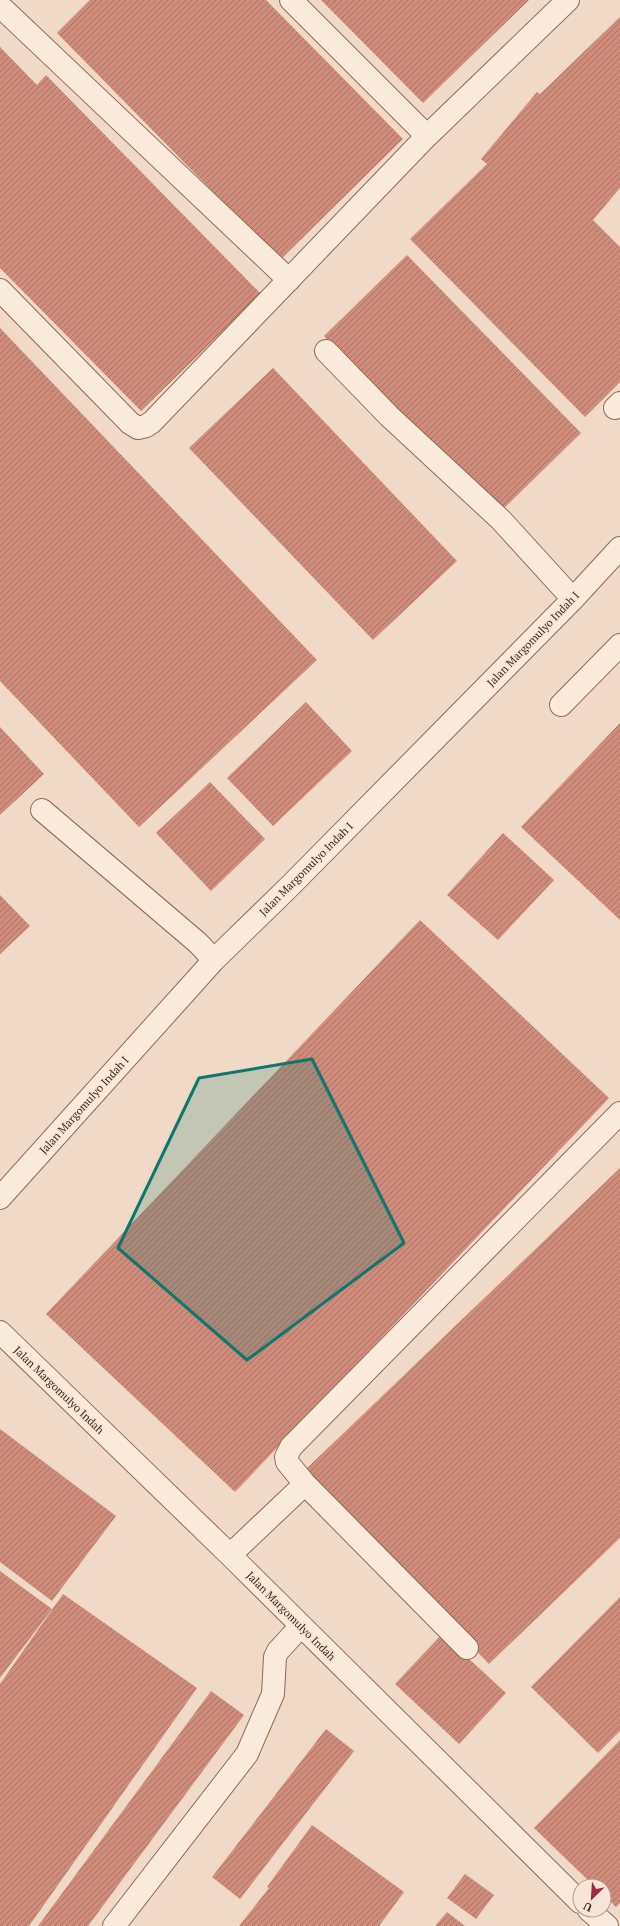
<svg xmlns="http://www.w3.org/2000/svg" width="620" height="1926" font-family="'PT Serif',serif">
<defs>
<pattern id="building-hatch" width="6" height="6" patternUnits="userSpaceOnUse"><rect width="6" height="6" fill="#cf8c7b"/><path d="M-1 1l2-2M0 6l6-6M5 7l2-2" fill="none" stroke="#a97264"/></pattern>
</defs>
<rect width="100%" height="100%" fill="#f0dac7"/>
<path fill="url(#building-hatch)" d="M90 0H266L403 139 280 260 57 33Z
M321 0H529L423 103Z
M620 17V188L593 220 620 247V382L585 417 410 239 487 164 481 159 537 92 540 94Z
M0 47 37 85 46 75 261 294 141 411 0 268Z
M407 255 581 433 498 514 324 336Z
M0 328 317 660 139 827 0 681Z
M273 368 457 561 373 640 189 448Z
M306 702 352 751 273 826 227 778Z
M620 723V920L521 827Z
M0 727 44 774 0 815Z
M210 782 265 839 211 891 156 833Z
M503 833 554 880 498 940 447 895Z
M0 895 30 926 0 954Z
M420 920 609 1098 235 1492 46 1314Z
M620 1168V1538L489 1664 303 1472Z
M0 1429 116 1516 52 1601 0 1562Z
M0 1571 52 1609 0 1678Z
M63 1594 197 1688 29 1926H0V1684Z
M620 1597V1731L598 1753 531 1687Z
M442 1634 506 1693 459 1744 395 1684Z
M211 1691 244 1715 88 1926H38Z
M326 1729 354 1751 240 1899 212 1877Z
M620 1740V1903L616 1907 604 1895V1886H594L534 1828Z
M312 1825 404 1892 379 1926H239L269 1888 267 1887Z
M465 1874 494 1895 476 1919 447 1898Z
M447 1912 465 1926H435Z"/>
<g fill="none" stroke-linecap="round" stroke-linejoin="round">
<defs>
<path id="minor" d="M291 0 427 136
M0 6 289 280
M0 290 130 423 138 428 146 426 152 422 427 136 568 0
M326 351 389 416 501 520 573 599
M615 408 620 403
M561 705 620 645
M42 810 198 943 214 960
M0 1198 214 960 292 884 573 599 620 548
M0 1332 230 1555 580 1902
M305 1484 287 1462 286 1457 291 1447 620 1113
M230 1555 305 1484 467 1648
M589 1910 607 1926
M114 1926 247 1754 273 1694 275 1657 278 1651 301 1626"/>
</defs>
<use href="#minor" stroke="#8d6a5b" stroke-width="24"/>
<use href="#minor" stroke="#faeadb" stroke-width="22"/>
</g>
<path fill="#0f766e" fill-opacity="0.2" stroke="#0f766e" stroke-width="3" stroke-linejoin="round" d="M312 1059 404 1243 247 1360 118 1248 199 1078Z"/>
<g text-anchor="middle" stroke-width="3.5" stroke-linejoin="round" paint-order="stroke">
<g font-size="11" fill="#3c271f" stroke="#f7e6d7">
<text transform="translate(533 639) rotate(-46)" y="4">Jalan Margomulyo Indah I</text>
<text transform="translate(306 869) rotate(-45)" y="4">Jalan Margomulyo Indah I</text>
<text transform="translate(84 1105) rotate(-48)" y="4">Jalan Margomulyo Indah I</text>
<text transform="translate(59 1390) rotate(44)" y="4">Jalan Margomulyo Indah</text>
<text transform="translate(291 1616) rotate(45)" y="4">Jalan Margomulyo Indah</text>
</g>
</g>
<g transform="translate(592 1898) rotate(205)"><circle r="19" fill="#f7e6d7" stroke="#ac9a8d"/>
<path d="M0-3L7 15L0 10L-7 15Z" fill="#9e2944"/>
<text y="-6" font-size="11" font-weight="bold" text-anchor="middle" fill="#3c271f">U</text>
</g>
</svg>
